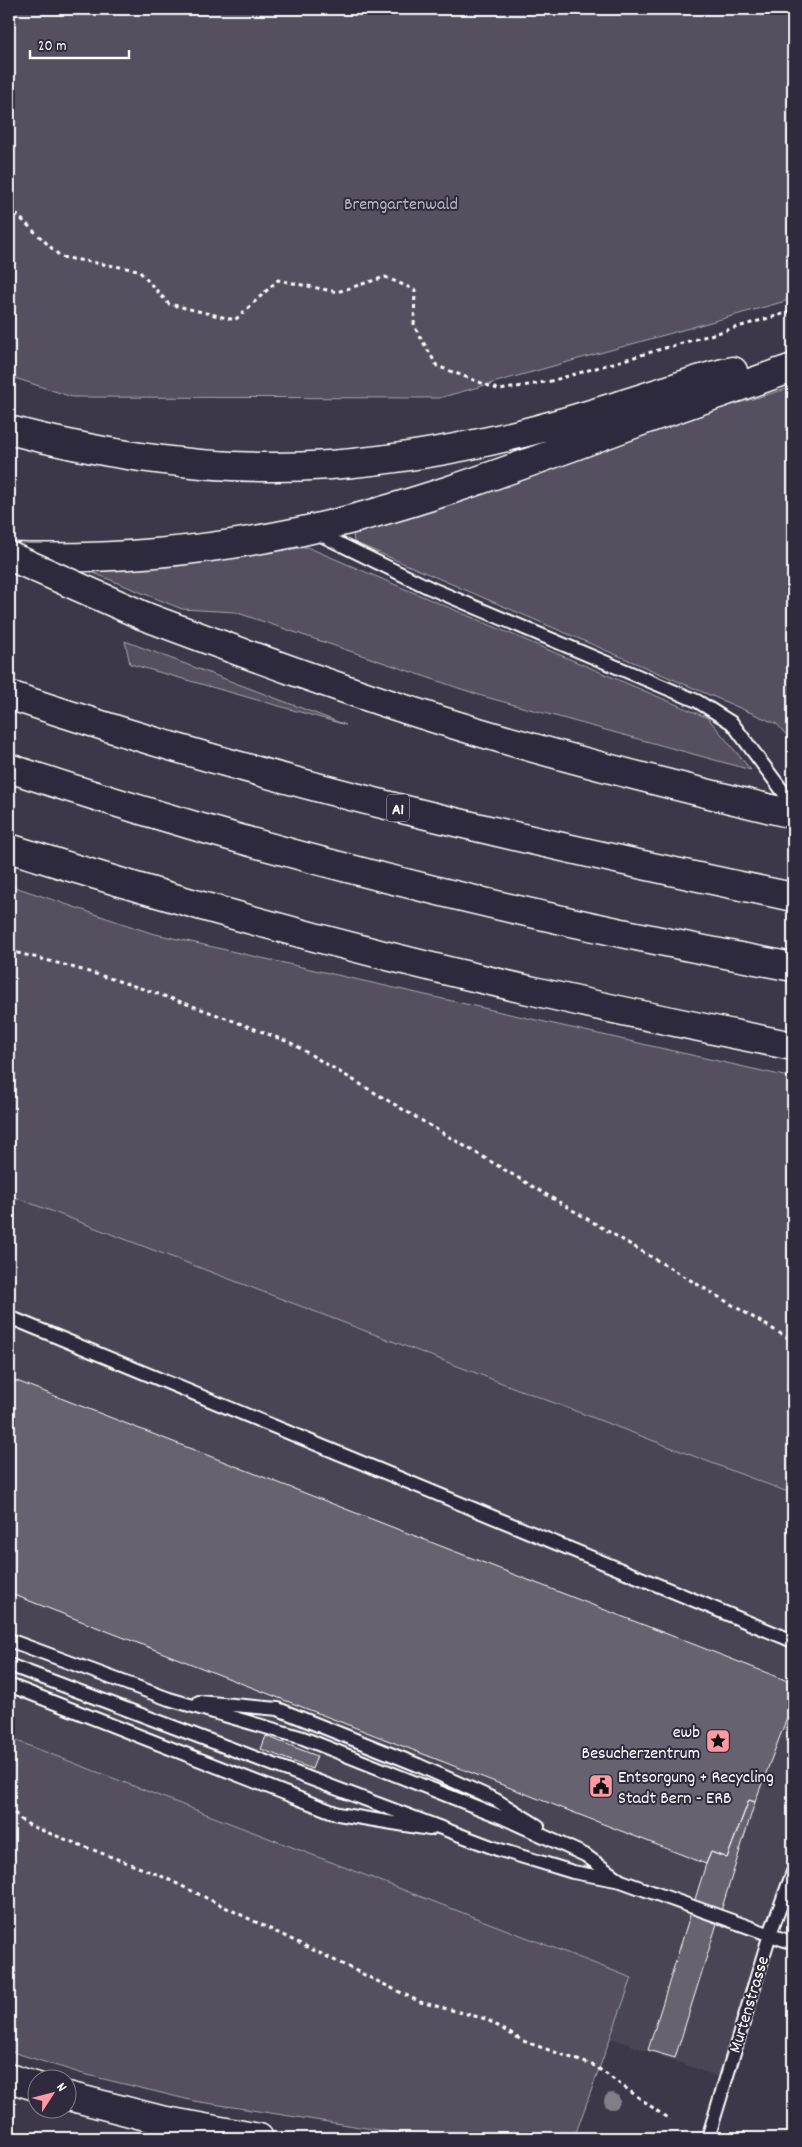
<svg xmlns="http://www.w3.org/2000/svg" width="802" height="2147" font-family="Dekko,sans-serif">
<rect width="100%" height="100%" fill="#3c3749"/>
<filter id="ink" filterUnits="userSpaceOnUse"><feTurbulence type="fractalNoise" baseFrequency=".02" numOctaves="2"/><feDisplacementMap in="SourceGraphic" scale="10" xChannelSelector="R" yChannelSelector="G"/><feConvolveMatrix kernelMatrix="1 2 1 2 8 2 1 2 1" color-interpolation-filters="sRGB"/></filter>
<g filter="url(#ink)">
<path fill="#494455" d="M9 1195 793 1494V1873L724 2079 611 2038 632 1978 9 1738Z"/>
<path fill="#555060" stroke="#aaa8b0" d="M9 9H793V299L439 398 72 397 9 376Z
M793 387V743L777 724 354 542 353 533 477 495 722 408Z
M307 547 708 718 751 770 482 696 235 612 182 609 91 572 178 566Z
M125 641 346 725 130 664Z
M9 885 151 933 793 1078V1494L9 1195Z
M9 1738 632 1978 574 2138H430L194 2101 83 2074 9 2051Z"/>
<path fill="#666270" stroke="#fff" d="M9 1378 793 1683V1702L755 1802 749 1800 727 1858 711 1852 706 1864 9 1593Z
M266 1736 317 1756 312 1769 261 1749Z
M749 1800 755 1802 675 2058 648 2050 706 1864 711 1852 727 1858Z"/>
<g fill="none" stroke-linecap="round" stroke-linejoin="round">
<defs>
<path id="service" d="M315 532 430 588 697 701 732 723 793 805
M9 1317 793 1641
M9 1640 169 1699 303 1738 504 1818 585 1855 621 1881 573 1872 497 1849 9 1665
M9 1685 338 1814 430 1829
M199 1702 278 1709 418 1765 496 1800 538 1826
M621 1881 793 1943
M708 2138 770 1934 793 1872"/>
<path id="primary" d="M9 2078 38 2087
M68 2096 161 2120 259 2138"/>
<path id="motorway" d="M9 430C112 457 222 473 330 465 395 460 459 449 523 433 571 421 618 406 664 391 687 384 710 375 733 371
M11 557C109 560 202 552 298 532 411 508 520 466 628 426 683 406 738 387 793 368
M144 616C240 652 337 688 436 719 554 756 673 786 793 814
M9 695C265 782 529 842 793 897
M9 768C264 853 528 918 793 967
M9 848C183 903 360 952 538 992 623 1012 708 1029 793 1046"/>
</defs>
<use href="#service" stroke="#fff" stroke-width="16"/>
<use href="#primary" stroke="#fff" stroke-width="31"/>
<use href="#motorway" stroke="#fff" stroke-width="31"/>
<path stroke="#fff" stroke-width="3" stroke-dasharray="4 4" stroke-linecap="butt" d="M9 209 12 210 61 257 138 270 169 304 235 320 278 280 337 292 385 277 415 290 414 326 437 366 500 390 551 381 793 311
M9 951C105 973 199 1007 291 1043L793 1341
M9 1807 21 1820 33 1827 159 1875 420 2002 486 2019 523 2041 595 2066 670 2120"/>
<use href="#service" stroke="#2f2a3d" stroke-width="12"/>
<use href="#primary" stroke="#2f2a3d" stroke-width="28"/>
<use href="#motorway" stroke="#2f2a3d" stroke-width="28"/>
<defs>
<path id="motorway-bridge" d="M9 556 144 616"/>
</defs>
<use href="#motorway-bridge" stroke="#fff" stroke-width="31" stroke-linecap="butt"/>
<use href="#motorway-bridge" stroke="#2f2a3d" stroke-width="28"/>
</g>
<circle fill="#827e8a" cx="612" cy="2101" r="8"/>
</g>
<defs>
<symbol id="sight-square" viewBox="-11 -11 22 22"><rect x="-9" y="-9" width="18" height="18" rx="4" fill="#ff9aa2" stroke="#2f2a3d"/><path d="M0-6L1.8-2.2L6-1.7L2.9 1.2L3.7 5.4L0 3.3L-3.7 5.4L-2.9 1.2L-6-1.7L-1.8-2.2Z" fill="#111"/></symbol>
<symbol id="civic-square" viewBox="-11 -11 22 22"><rect x="-9" y="-9" width="18" height="18" rx="4" fill="#ff9aa2" stroke="#2f2a3d"/><path d="M-.6-6.5H3V-4.5H.6V-3L4-1V1h2V6H-6V1h2V-1L-.6-3ZM-1.2 2.5V6h2.4V2.5Z" fill="#111"/></symbol>
</defs>
<g fill-rule="evenodd">
<use href="#sight-square" x="704" y="1727" width="28" height="28"/>
<use href="#civic-square" x="587" y="1772" width="28" height="28"/>
</g>
<g text-anchor="middle" stroke-width="4" stroke-linejoin="round" paint-order="stroke">
<rect fill="#2f2a3d" stroke="#c1bfc5" stroke-width="1" x="387" y="794.5" width="22" height="27" rx="4"/>
<g font-size="16" font-weight="bold" fill="#fff">
<text x="398" y="814">A1</text>
</g>
<g font-size="18" fill="#bbb9bf" stroke="#2f2a3d">
<text x="401" y="209">Bremgartenwald</text>
</g>
<g font-size="18" fill="#fff" stroke="#2f2a3d" text-anchor="end">
<text x="700" y="1737">ewb<tspan x="700" dy="21">Besucherzentrum</tspan></text>
<text x="618" y="1782" text-anchor="start">Entsorgung + Recycling<tspan x="618" dy="21">Stadt Bern - ERB</tspan></text>
</g>
<g font-size="18" fill="#fff" stroke="#2f2a3d">
<text transform="translate(748 2004) rotate(-73)" y="6">Murtenstrasse</text>
</g>
</g>
<rect width="802" height="2147" fill="none" stroke="#2f2a3d" stroke-width="30"/>
<rect x="15" y="15" width="772" height="2117" fill="none" stroke="#fff" stroke-width="2" filter="url(#ink)"/>
<g transform="translate(52 2094) rotate(54)"><circle r="24" fill="#2f2a3d" stroke="#827f8b"/>
<path d="M0-4L9 19L0 12L-9 19Z" fill="#ff9aa2"/>
<text y="-8" font-size="14" font-weight="bold" text-anchor="middle" fill="#ffffff">N</text>
</g>
<path d="M30 50v8h99v-8" fill="none" stroke="#ffffff" stroke-width="2.5"/>
<text x="38" y="50" font-size="15" fill="#ffffff" stroke="#2f2a3d" stroke-width="4" paint-order="stroke">20 m</text>
</svg>
